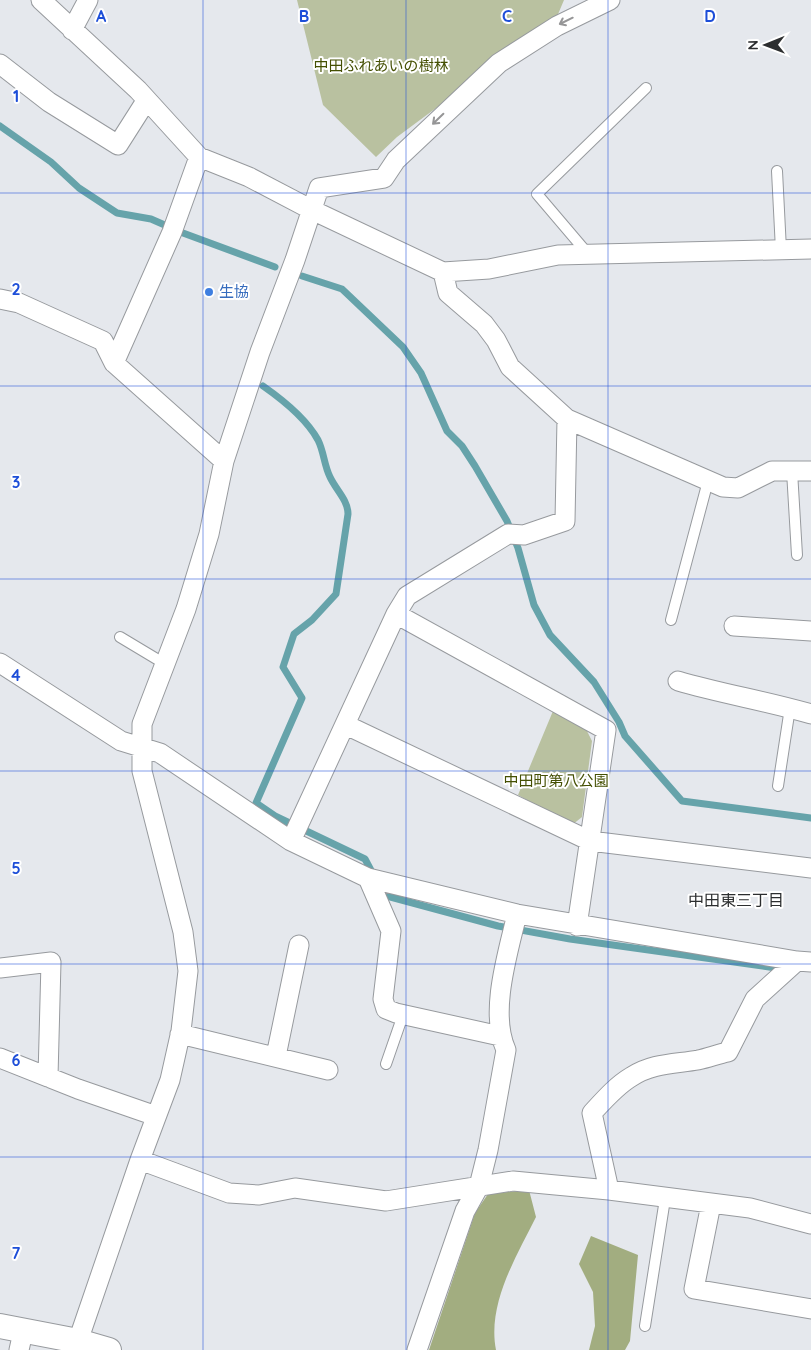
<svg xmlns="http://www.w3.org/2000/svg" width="811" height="1350" font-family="Quicksand,'Noto Sans JP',sans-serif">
<rect width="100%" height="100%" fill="#e5e8ed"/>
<path fill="#b9c1a0" d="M297 0H564L556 19 397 137 376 157 323 105Z
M553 711 586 729 592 741 582 817 572 825 518 795Z"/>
<path fill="#a2ad80" d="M529 1190 536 1217C516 1257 487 1304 496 1350H429L475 1213 488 1194Z
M591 1236 638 1255 630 1341 625 1350H589L595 1326 593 1292 579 1264Z"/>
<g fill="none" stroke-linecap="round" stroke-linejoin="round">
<path stroke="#66a3aa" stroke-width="7" d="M0 126 51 162 79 188 117 213 151 219 183 233 275 267
M302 276 342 289 403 347 421 373 447 431 462 446 475 466 507 521 518 548 534 605 550 635 594 682 619 722 625 736 682 801 811 818
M263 386C283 400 306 418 318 440 324 452 324 465 330 477 336 490 348 500 348 514L336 594 312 620 294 634 283 667 302 698 256 803 275 816 365 859 374 876
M381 890 383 895 498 926 570 939 776 968"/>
<defs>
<path id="service" d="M777 171 781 250
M588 254 537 194 646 88
M792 471 797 555
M671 620 708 481
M120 637 165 664
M778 786 790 708
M386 1064 403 1015
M645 1326 665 1199"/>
<path id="minor" d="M41 0 138 90 199 157 249 177 312 210 443 272 489 269 558 255 811 249
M72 30 88 0
M0 64 49 102 118 145 146 101
M443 272 448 293 484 324 496 340 510 367 567 419 723 487 738 488 772 471H811
M0 299 19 303 103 341 114 363 224 461
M114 363 172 232 199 157
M396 614 606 730 577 926
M734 626 811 631
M0 663 121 741 160 753 291 841 368 878 517 914 797 961 811 962
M678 681C722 694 767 701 811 714
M346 725 590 841 811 868
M291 841 396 614 407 596 508 534 524 535 565 521 567 419
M368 878 391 931 383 999 386 1009 396 1013 500 1036
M0 968 51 962 48 1077
M180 1034 328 1070
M276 1056 299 945
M0 1058 78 1089 156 1116
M140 1160 229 1193 259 1195 295 1188 386 1201 513 1181 609 1190 750 1208 811 1224
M609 1190 592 1113C604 1100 616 1086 631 1077 652 1063 675 1064 698 1060 708 1058 718 1054 728 1052L755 999 797 961
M711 1204 694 1289 811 1309
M78 1341 140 1160 170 1080 181 1031 188 971 183 932 142 771V724L186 609 209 534 224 461 260 352 295 260 319 188 384 178 396 160 499 63 557 26 610 0
M19 1350 23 1332
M417 1350 465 1211 479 1186 488 1150 506 1050C489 1012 508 953 517 914"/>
<path id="tertiary" d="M0 1326 78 1341 109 1350"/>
</defs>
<use href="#service" stroke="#979a9e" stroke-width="12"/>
<use href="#minor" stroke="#979a9e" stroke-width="21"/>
<use href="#tertiary" stroke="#979a9e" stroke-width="26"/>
<use href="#service" stroke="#fff" stroke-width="10"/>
<use href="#minor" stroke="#fff" stroke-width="19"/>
<use href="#tertiary" stroke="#fff" stroke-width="24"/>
</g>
<defs><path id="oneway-shaft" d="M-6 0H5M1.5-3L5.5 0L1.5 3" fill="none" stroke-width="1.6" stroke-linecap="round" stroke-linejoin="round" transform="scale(1.25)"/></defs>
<g stroke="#969697">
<use href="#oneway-shaft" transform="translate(566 21) rotate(154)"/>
<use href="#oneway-shaft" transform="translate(438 119) rotate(136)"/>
</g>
<path fill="none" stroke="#1d4ed8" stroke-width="1" stroke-opacity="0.55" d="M203 0V1350M406 0V1350M608 0V1350M0 193H811M0 386H811M0 579H811M0 771H811M0 964H811M0 1157H811"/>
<circle fill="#3f7fe0" stroke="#fff" stroke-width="2" cx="209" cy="292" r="5"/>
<g text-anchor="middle" stroke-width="4" stroke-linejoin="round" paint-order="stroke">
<g font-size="15" fill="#455003" stroke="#fff">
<text x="381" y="71">中田ふれあいの樹林</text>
<text x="556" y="786">中田町第八公園</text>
</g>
<g font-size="15" fill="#366cbe" stroke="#fff" text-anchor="start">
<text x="219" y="297">生協</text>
</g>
<g font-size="16" fill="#2c2e2f" stroke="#fff">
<text x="736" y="906">中田東三丁目</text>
</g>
</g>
<g font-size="16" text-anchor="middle" font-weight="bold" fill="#1d4ed8" stroke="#fff" stroke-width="4" stroke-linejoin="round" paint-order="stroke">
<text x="101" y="22">A</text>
<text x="304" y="22">B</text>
<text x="507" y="22">C</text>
<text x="710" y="22">D</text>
<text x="16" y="102">1</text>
<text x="16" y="295">2</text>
<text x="16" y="488">3</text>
<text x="16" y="681">4</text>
<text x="16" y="874">5</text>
<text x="16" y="1066">6</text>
<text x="16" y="1259">7</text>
</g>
<g transform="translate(766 45) rotate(269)" stroke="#ffffff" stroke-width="4" paint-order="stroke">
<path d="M0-4L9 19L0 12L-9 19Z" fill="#2c2e2f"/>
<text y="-8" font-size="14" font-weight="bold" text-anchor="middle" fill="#2c2e2f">N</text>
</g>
</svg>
